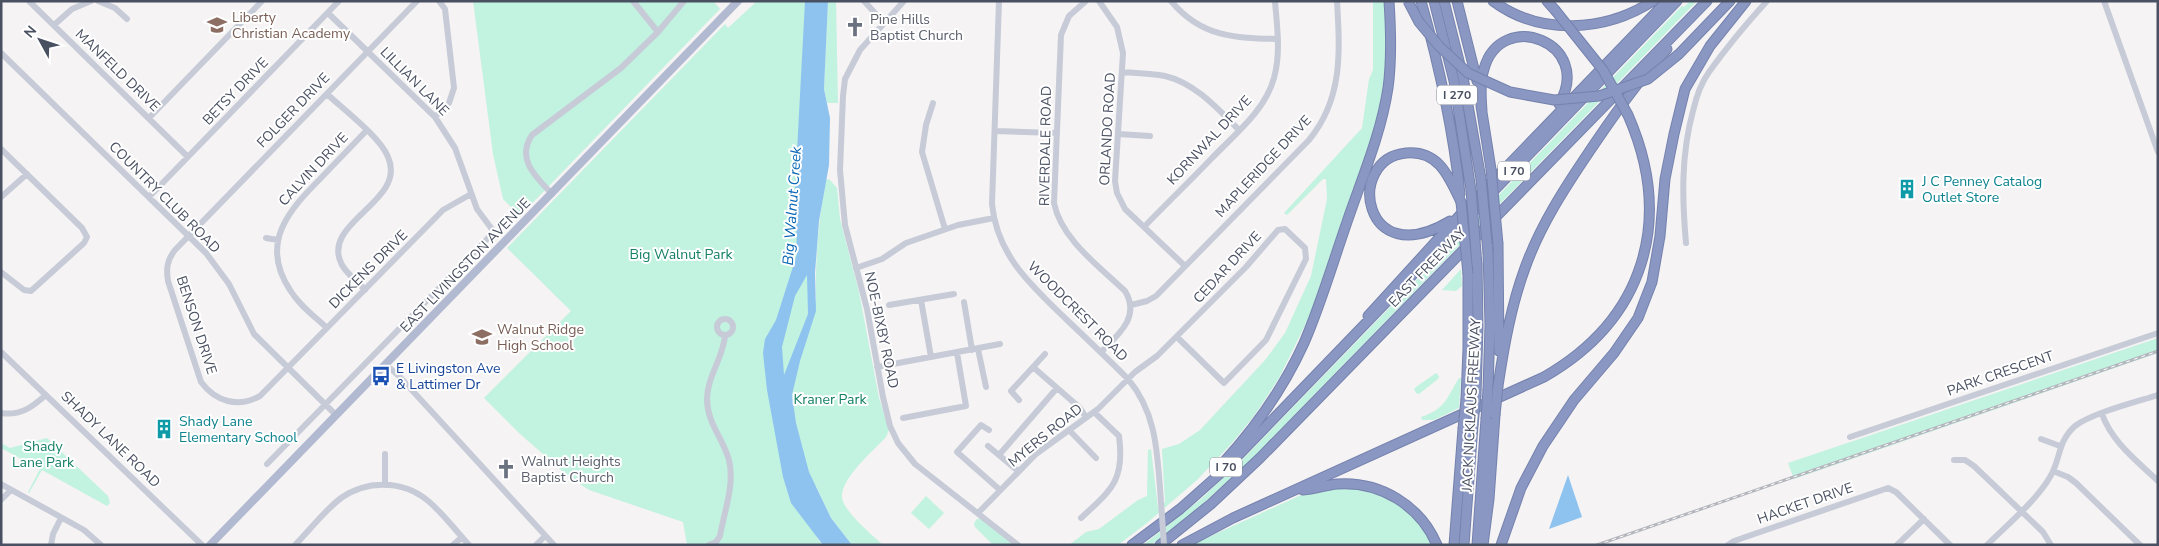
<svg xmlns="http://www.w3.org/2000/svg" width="2159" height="546" font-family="'Nunito Sans',sans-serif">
<rect width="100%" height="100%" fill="#f5f3f3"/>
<path fill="#c2f2e0" d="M473 1H716L715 3 720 9 520 216 503 199 493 154Z
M757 1H816L802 283 807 274 816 303C815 261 818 221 826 180L829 179 837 188 840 219 859 292 879 398 889 430 886 437C873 451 841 478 842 497 843 511 872 535 883 545H852L831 518 816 486 817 538 823 545H687L683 522 589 490 569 477 519 433 484 398 571 311 507 248 725 24 728 28Z
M828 1H836L838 103H827L824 89Z
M1373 1H1387L1388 69 1379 115 1311 313 1279 378 1254 416 1232 443 1197 480 1147 523 1118 545H1069L1086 532 1099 529 1138 500 1147 496 1148 450 1151 449 1158 508 1165 502 1162 449 1179 444 1200 430 1266 359 1285 333 1311 276 1327 199 1326 179H1323L1287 215 1284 213 1362 128 1369 79 1373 70Z
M1690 1H1697L1248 463 1188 517 1151 545H1143L1201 499 1240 462 1682 6 1684 7Z
M1461 269 1462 286 1456 291 1442 290Z
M2158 338V353L1794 479 1788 463Z
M1436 373 1439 376 1438 379 1419 394 1416 393 1414 389 1416 387Z
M1459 378H1461L1459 408 1434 420H1422L1421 417C1446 409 1447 397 1459 378Z
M47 438 108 496 110 503 107 506 42 470 29 493 28 492 40 469 1 448V443L10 448Z
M1348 486 1388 496 1418 519 1434 545H1191L1299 496 1313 491Z
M926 496 944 513 929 529 911 513Z
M982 518 1016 545H993L975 527 974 523 977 519Z"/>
<path fill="#8ec3f0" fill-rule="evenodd" d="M805 1H828L824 89 830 118 829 165 819 221 815 273 816 311 800 361 792 395 796 423 809 472 831 518 852 545H823L791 503 783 477 767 390 763 353 765 339 776 320 797 254 795 189ZM807 275 808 314 784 375 782 347 795 296Z
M1568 475 1582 517 1549 529Z"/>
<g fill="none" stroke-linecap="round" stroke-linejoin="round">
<defs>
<path id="highway" d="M1421 1C1439 65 1453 129 1460 194
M1434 1 1454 81 1471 190
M1444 1 1463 77 1481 179
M1457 1 1477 81
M1493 1C1540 36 1605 32 1653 1
M1547 1 1555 10
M1679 54 1730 1
M1481 106 1491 169
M1482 111C1481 97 1480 82 1484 69 1501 7 1595 43 1559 104
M1450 221C1362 274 1345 159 1406 153 1439 150 1449 177 1461 202
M1498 244 1499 351
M1488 253 1490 325 1488 389
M1368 316 1461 214 1667 1
M1498 386C1504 346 1511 306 1525 268 1540 226 1564 189 1589 152 1614 115 1637 82 1667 49
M1476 395 1478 327 1477 265
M1466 399 1468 348V274
M1224 462C1256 427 1284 387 1304 343 1321 304 1333 262 1347 222 1362 178 1381 134 1388 88 1392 59 1391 31 1389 1
M1303 490C1315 489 1326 485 1337 484 1380 481 1420 505 1437 545
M1132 545 1180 509 1224 470 1677 1
M1160 545 1211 504 1260 458 1707 1
M1182 545 1233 518 1544 377C1645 319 1674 220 1628 115
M1454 545 1463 429
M1464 545 1473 425
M1477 545 1486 419
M1483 545 1489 499 1495 415
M1501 545 1521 488 1543 446 1574 400 1614 353 1638 318 1652 282 1660 236 1665 179 1674 134 1685 89 1710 46 1746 1"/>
</defs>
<use href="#highway" stroke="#7582ae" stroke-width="11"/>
<path stroke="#c6cbd7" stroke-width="6" d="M29 1 188 157
M98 1 115 8 127 19
M417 1 175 250C167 260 166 269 168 281L201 382C216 402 238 408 260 396L443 210 471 194
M633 1 658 32
M864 1 884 23
M904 1 860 50 845 79 843 96 840 170 845 225 867 309 883 397 890 426 898 443 915 464 1018 545
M999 1 992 204C997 256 1032 286 1067 320 1087 339 1108 359 1128 379 1155 411 1157 448 1160 488
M1086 1 1069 16 1061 35 1054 203C1061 239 1100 267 1125 291 1141 317 1118 335 1101 352
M1099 1 1117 27 1123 53 1115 181 1117 193 1125 209 1185 266
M1171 1C1201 37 1234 38 1278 39
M2104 1 2158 152
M54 25 72 9 91 1
M1 53 206 253 229 284 254 334 336 415
M1122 72C1136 73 1151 73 1165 76 1195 83 1218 109 1239 130
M327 94C343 109 381 138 388 157 408 202 319 222 342 265 347 274 358 282 365 290
M933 103 926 125 922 152 945 229
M435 117 449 103 454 88 445 9 439 1
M149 118 262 1
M996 131 1057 133
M1118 134 1150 136
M1 149 82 228 87 237 84 243 31 291 24 290 1 272
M552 194C535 176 516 159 532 135L621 68 658 32 684 1
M1 197 27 174
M149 197 339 1
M1144 227C1166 204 1189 182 1211 159 1234 135 1265 111 1274 78 1281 53 1277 27 1275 1
M266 238 278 240
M1686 243C1682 198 1681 155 1693 111 1696 98 1701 83 1709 72 1727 47 1746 24 1767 1
M856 268 882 259 906 243 958 225 994 218
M921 300 931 357
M964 302 972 350
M889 305 954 294
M1131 305 1147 301 1156 296 1309 140C1343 99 1340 52 1337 1
M717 327a8 8 0 1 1 16 0a8 8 0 1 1-16 0Z
M327 328C314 316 299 305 290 290 259 243 289 210 321 178 336 162 351 147 366 131
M978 349 986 387
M1 352 202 545
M386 365 398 375 554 545
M877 367 1000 344
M1033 367 1079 407 1086 417
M1019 400 1011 391 1045 354
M1 413C21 416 32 407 46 395
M2102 414C2112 442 2136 460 2158 481
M903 418 966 406 957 353
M989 430 981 425 957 452 1000 490
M1069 430 1096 458
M1850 437 2158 333
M2041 439 2060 446
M988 446 1018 471
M999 455 1057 388
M1954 460H1965L1974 466 2043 532 2051 545
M267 464 494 232 477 209 455 148 435 117 328 13
M2053 471 2068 477 2076 483 2140 545
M1 484 84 530 101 545
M385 485V454
M1 500 11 490
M979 512 1036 454 1098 409 1135 372 1157 356 1246 267 1278 230 1285 229 1305 248 1306 259 1266 340 1224 383 1177 337
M1081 518C1111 490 1125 481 1119 436L1094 412
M51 545 53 534 61 518
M295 545C310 530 324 511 341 498 367 480 402 480 427 500 443 513 455 530 469 545
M453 545 462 537
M536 545 545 536
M709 545 716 542 720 536C724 512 735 485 729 460 723 438 707 423 707 399 707 377 723 358 725 336
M1728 545 1734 541 1888 488 1896 492 1950 545
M1897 545 1924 519
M1987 545C2007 525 2036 501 2050 477 2061 459 2057 442 2075 426 2092 413 2136 402 2158 395"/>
<path stroke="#b2bad1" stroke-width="8" d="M210 545 738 1"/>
<use href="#highway" stroke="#8a97c2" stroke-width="9"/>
<defs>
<path id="rail" d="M1597 545 2158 351"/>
</defs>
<use href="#rail" stroke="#b4b6bd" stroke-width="3"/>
<use href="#rail" stroke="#fff" stroke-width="1" stroke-dasharray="4" stroke-linecap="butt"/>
<defs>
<path id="highway-bridge" d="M1408 1 1419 22 1439 46 1468 73 1510 92 1554 100 1599 96 1648 79 1679 54
M1555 10 1603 70 1628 115
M1491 169 1498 244
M1481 179 1488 253
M1471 190 1477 265
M1461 202 1468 274
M1495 415 1498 386
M1486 419 1488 389
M1473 425 1476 395
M1463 429 1466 399"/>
</defs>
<use href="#highway-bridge" stroke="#7582ae" stroke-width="11" stroke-linecap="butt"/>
<path stroke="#c6cbd7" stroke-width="6" d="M1160 488 1164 545"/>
<use href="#highway-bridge" stroke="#8a97c2" stroke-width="9"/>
</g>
<defs>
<symbol id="school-bare" viewBox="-9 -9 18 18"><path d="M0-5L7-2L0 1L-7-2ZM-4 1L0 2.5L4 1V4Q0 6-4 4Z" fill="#8d6e63" stroke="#fff" stroke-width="2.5" paint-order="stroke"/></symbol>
<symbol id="church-bare" viewBox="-9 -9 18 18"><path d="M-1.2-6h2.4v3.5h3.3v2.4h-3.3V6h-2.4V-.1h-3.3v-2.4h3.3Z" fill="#6b7280" stroke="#fff" stroke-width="2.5" paint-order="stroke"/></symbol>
<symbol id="building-bare" viewBox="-9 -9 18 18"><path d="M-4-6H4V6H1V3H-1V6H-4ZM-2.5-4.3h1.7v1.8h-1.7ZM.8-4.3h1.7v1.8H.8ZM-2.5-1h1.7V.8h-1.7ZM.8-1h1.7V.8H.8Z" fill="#0f9aa8" stroke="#fff" stroke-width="2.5" paint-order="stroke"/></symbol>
<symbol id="bus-bare" viewBox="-9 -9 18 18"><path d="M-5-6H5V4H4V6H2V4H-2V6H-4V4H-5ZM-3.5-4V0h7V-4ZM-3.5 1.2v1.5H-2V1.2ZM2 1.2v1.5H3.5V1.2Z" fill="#1a4fb4" stroke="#fff" stroke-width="2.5" paint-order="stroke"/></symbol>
</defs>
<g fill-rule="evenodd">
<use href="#school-bare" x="203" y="11" width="28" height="28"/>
<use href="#church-bare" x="841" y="13" width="28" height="28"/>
<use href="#building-bare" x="1893" y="175" width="28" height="28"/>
<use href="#school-bare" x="468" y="323" width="28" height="28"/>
<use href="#bus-bare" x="367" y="362" width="28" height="28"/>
<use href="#building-bare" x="150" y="415" width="28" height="28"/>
<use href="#church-bare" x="492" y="455" width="28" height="28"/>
</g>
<g text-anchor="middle" stroke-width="4" stroke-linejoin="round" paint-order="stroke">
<g fill="#fff" stroke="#808490" stroke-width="1">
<rect x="1437" y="85.5" width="40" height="19" rx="4"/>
<rect x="1498" y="161.5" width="32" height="19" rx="4"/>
<rect x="1210" y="457.5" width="32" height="19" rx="4"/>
</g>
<g font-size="12" font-weight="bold" fill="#495061">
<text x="1457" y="99">I 270</text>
<text x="1514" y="175">I 70</text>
<text x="1226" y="471">I 70</text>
</g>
<g font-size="14" fill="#785e54" stroke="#fff" text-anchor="start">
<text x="232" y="22">Liberty<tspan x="232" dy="16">Christian Academy</tspan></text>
<text x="497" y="334">Walnut Ridge<tspan x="497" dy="16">High School</tspan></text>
</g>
<g font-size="14" fill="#5b616d" stroke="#fff" text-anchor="start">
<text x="870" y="24">Pine Hills<tspan x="870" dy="16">Baptist Church</tspan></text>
<text x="521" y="466">Walnut Heights<tspan x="521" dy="16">Baptist Church</tspan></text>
</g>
<g font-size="14" fill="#495061" stroke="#fff">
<text transform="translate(118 70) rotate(44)" y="5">MANFELD DRIVE</text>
<text transform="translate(415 81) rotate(45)" y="5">LILLIAN LANE</text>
<text transform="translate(235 91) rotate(-46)" y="5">BETSY DRIVE</text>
<text transform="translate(293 110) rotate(-46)" y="5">FOLGER DRIVE</text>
<text transform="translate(1107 129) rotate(-87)" y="5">ORLANDO ROAD</text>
<text transform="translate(1209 140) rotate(-47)" y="5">KORNWAL DRIVE</text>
<text transform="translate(1045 146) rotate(-89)" y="5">RIVERDALE ROAD</text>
<text transform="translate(1263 166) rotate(-47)" y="5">MAPLERIDGE DRIVE</text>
<text transform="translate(313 169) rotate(-47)" y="5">CALVIN DRIVE</text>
<text transform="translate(165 197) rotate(45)" y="5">COUNTRY CLUB ROAD</text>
<text transform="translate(465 265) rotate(-46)" y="5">EAST LIVINGSTON AVENUE</text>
<text transform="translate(1227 267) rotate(-47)" y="5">CEDAR DRIVE</text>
<text transform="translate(1427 267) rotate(-46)" y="5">EAST FREEWAY</text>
<text transform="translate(368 269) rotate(-45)" y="5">DICKENS DRIVE</text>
<text transform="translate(1078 311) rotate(45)" y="5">WOODCREST ROAD</text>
<text transform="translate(197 325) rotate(72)" y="5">BENSON DRIVE</text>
<text transform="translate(882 330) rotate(78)" y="5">NOE-BIXBY ROAD</text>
<text transform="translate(2000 373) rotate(-19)" y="5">PARK CRESCENT</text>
<text transform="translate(1471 405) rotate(-87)" y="5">JACK NICKLAUS FREEWAY</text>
<text transform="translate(1045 435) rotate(-39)" y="5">MYERS ROAD</text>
<text transform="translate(111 439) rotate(44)" y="5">SHADY LANE ROAD</text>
<text transform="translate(1805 503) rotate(-19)" y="5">HACKET DRIVE</text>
</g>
<g font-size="14" fill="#0d838f" stroke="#fff" text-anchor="start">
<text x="1922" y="186">J C Penney Catalog<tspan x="1922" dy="16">Outlet Store</tspan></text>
<text x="179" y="426">Shady Lane<tspan x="179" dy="16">Elementary School</tspan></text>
</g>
<g font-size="14" fill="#158166" stroke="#fff">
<text x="681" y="259">Big Walnut Park</text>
<text x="830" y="404">Kraner Park</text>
<text x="43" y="451">Shady<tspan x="43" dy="16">Lane Park</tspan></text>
</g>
<g font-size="14" fill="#164399" stroke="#fff" text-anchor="start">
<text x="396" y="373">E Livingston Ave<tspan x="396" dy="16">&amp; Lattimer Dr</tspan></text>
</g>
<g font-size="15" font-style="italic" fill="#0867b5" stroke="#fff">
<text transform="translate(792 206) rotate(-86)" y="5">Big Walnut Creek</text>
</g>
</g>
<rect width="2159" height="546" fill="none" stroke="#495061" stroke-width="5"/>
<g transform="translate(40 40) rotate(310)" stroke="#ffffff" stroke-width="4" paint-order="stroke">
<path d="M0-4L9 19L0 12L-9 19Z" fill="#495061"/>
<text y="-8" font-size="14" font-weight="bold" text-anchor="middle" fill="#495061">N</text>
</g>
</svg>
